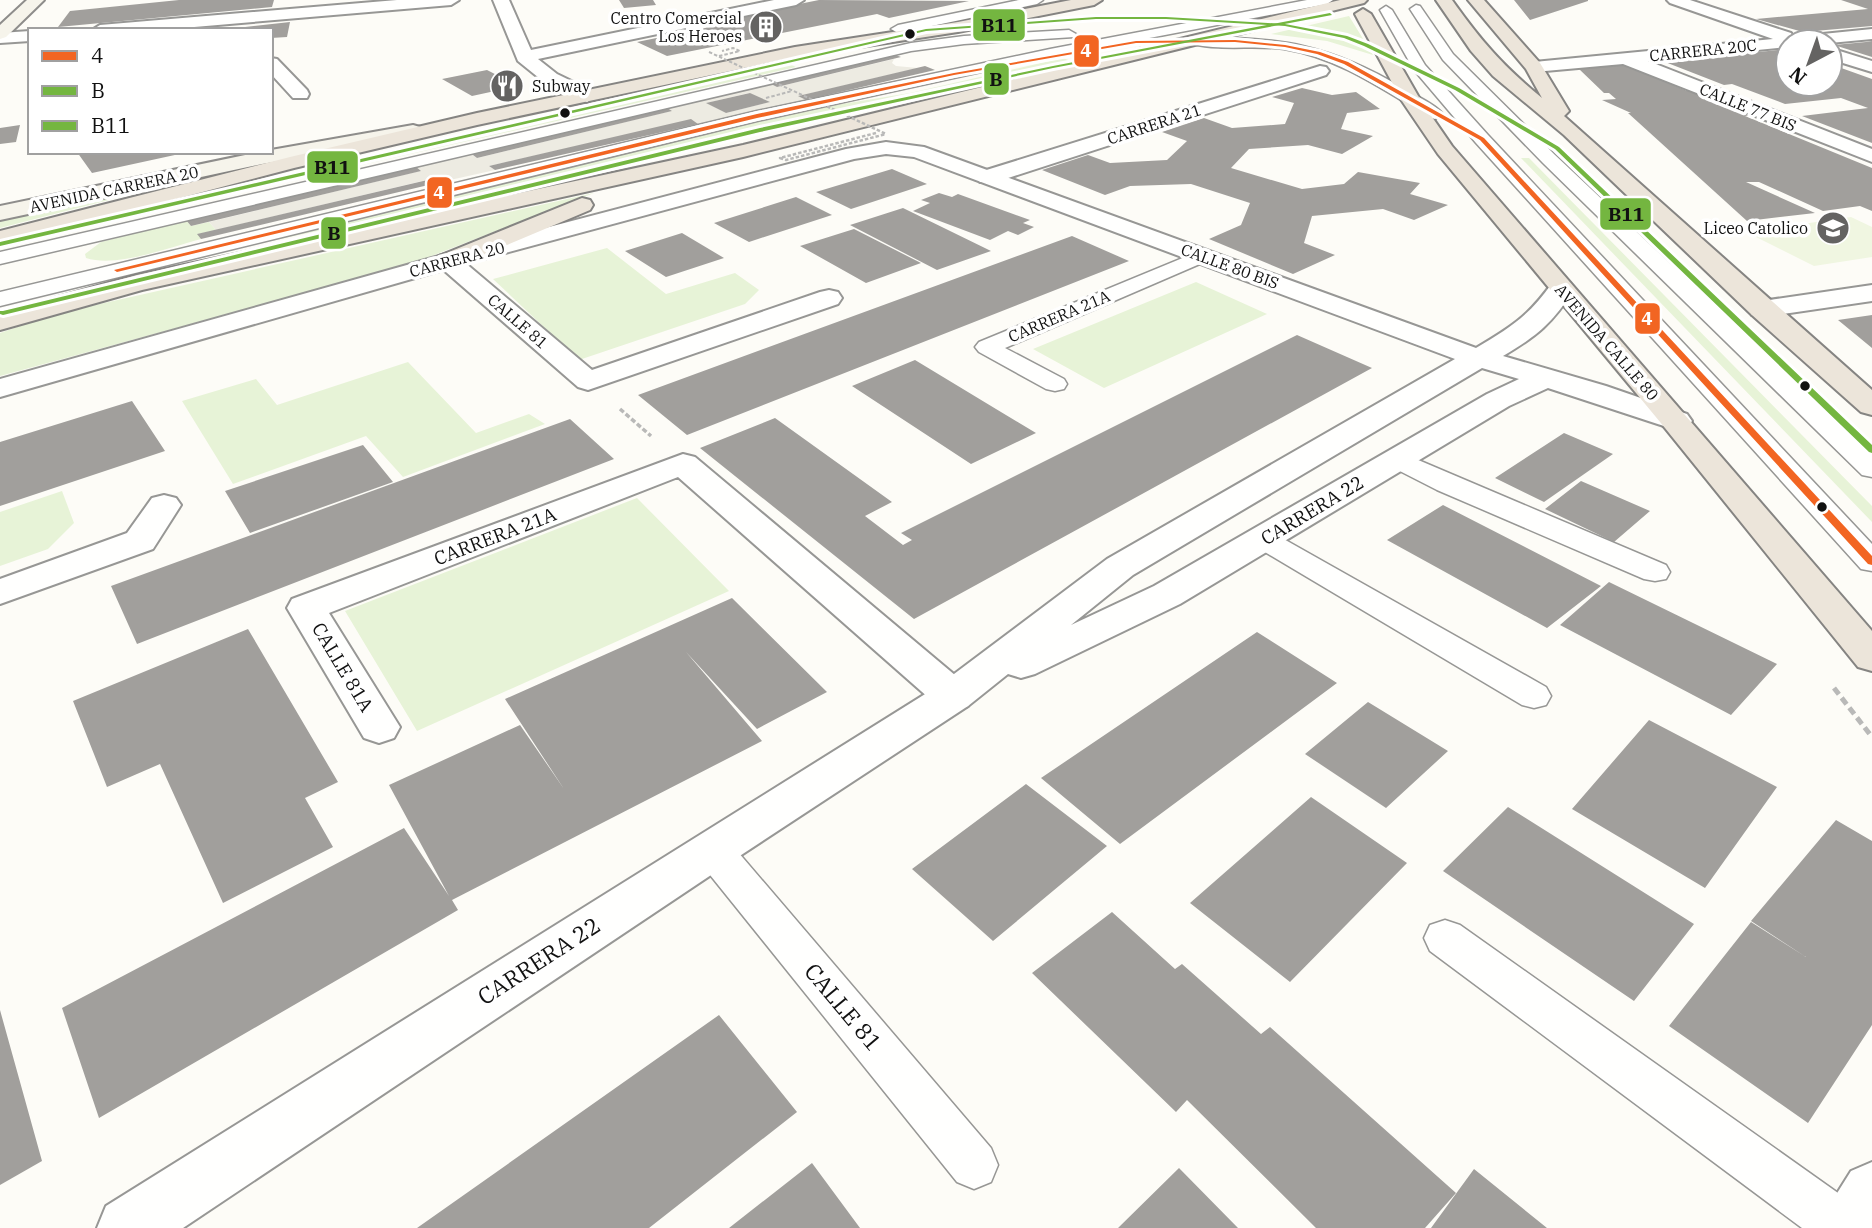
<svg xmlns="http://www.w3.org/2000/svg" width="1872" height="1228" font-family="'IBM Plex Serif',serif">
<rect width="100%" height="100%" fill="#fdfcf7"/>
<path fill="#e7f3d7" d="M1349 16 1373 55 1327 41 1271 34Z
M1063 58 1071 61 947 94 129 272 811 109 910 93Z
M789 64 796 67 86 227 85 224 315 167Z
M1521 158H1529L1872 506V522Z
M206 175 0 228V219Z
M594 193 411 264 0 376V333L55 314Z
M186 220 191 226 209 222 216 230 198 234 201 239C170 247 117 268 86 258L85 254 101 242Z
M607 248 666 294 735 273 759 290 745 304 579 360 493 279Z
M1196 282 1267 314 1104 388 1033 349Z
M408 362 476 433 529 414 545 424 403 477 366 436 233 484 182 401 256 379 277 405Z
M62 491 74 523 48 549 0 566V512Z
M637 498 729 591 417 731 345 611Z"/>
<path fill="#f0f6e1" d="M1851 217 1872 227V257L1814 266 1746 232Z"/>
<path fill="#edebe2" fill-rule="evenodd" d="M894 59 892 63 896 66 918 68 799 96 806 100 698 124 691 120 489 166 495 170 441 182 435 178 216 230 209 222 420 171 415 166 469 152 477 158 671 111 664 106 769 83 777 87ZM749 93 769 102 726 113 707 103Z"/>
<path fill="#a19f9c" d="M179 0H274L272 7 58 27 70 11Z
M619 0H653L656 5 624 8Z
M819 0 969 1 889 18 877 14 667 56 637 42 744 20 735 17Z
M1514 0H1588V1L1530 20Z
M1841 0H1872V26L1803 32 1756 19 1868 9Z
M290 22 287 37 271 38V30H219Z
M1872 41V57L1834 45 1866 42Z
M1786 49 1788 84H1830V64L1872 79V143L1802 116 1868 108 1841 98 1785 104 1732 84 1724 85 1665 62Z
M893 54 901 57 777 87 769 83Z
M1626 65 1687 91 1696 90 1757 114 1745 116 1872 168V211L1860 206 1823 211 1759 182H1746L1815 213 1747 221 1628 113H1631L1602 100 1616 99 1609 93H1604L1579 69Z
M925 66 935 70 806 100 798 96Z
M487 70 518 86 472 96 442 79Z
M1302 88 1332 95 1356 92 1380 109 1347 113 1341 129 1373 136 1342 154 1308 145 1249 149 1231 168 1302 189 1344 184 1358 172 1420 183 1410 194 1448 205 1414 220 1383 209 1312 216 1304 243 1335 255 1293 274 1209 239 1241 225 1250 203 1191 184 1130 186 1105 195 1042 170 1088 155 1110 163 1167 160 1187 141 1162 132 1204 118 1232 128 1285 124 1294 103 1272 97Z
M750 93 770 102 726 113 706 103Z
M664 106 672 111 477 158 469 152Z
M691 119 698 124 495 170 489 166Z
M20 125 16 142 0 144V128Z
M77 152H184V153L92 173Z
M415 166 421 171 191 226 186 220Z
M892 169 927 184 851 209 816 192Z
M436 178 441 182 201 239 197 234Z
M939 193 952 197 958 194 1030 220 1023 223 1034 227 1018 235 1008 231 990 240 913 211 930 203 921 200Z
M796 197 832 215 749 242 714 223Z
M903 208 991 251 937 270 850 225Z
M854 229 921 263 866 283 800 246Z
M682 233 724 258 666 277 625 251Z
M1072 236 1129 261 687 435 638 395Z
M1872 315V348L1838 320Z
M1297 335 1372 368 914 619 700 448 775 418 892 502 865 516 903 545 912 540 901 533Z
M915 360 996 409 1036 433 971 464 852 386Z
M132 401 165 451 0 506V442Z
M570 419 614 459 137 644 111 586Z
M1564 433 1613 454 1544 502 1495 478Z
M363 445 393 482 250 533 225 491Z
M1581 481 1650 511 1614 542 1545 509Z
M1443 505 1601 586 1547 628 1387 540Z
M1609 582 1777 664 1731 715 1560 625Z
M732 598 827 692 757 729 686 652 762 741 452 900 458 910 99 1118 62 1008 404 828 449 896 389 785 520 725 564 789 505 699Z
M248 629 338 782 305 798 333 847 223 903 160 764 107 787 73 701Z
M1257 632 1337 683 1120 844 1041 778Z
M1368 702 1448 751 1386 808 1305 754Z
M1649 720 1777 787 1705 888 1572 809Z
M1026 784 1107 846 993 941 912 869Z
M1311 797 1407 863 1290 982 1190 903Z
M1508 807 1694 924 1634 1001 1443 871Z
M1836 820 1872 841V1025L1808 1123 1669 1026 1751 922 1806 957 1751 921Z
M1112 912 1175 969 1182 964 1261 1034 1270 1027 1456 1193 1425 1228H1316L1187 1100 1176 1112 1032 973Z
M0 1010 42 1161 0 1185Z
M719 1015 797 1112 649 1228H417Z
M812 1163 860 1228H729Z
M1179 1168 1238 1228H1118Z
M1474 1169 1547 1228H1431Z"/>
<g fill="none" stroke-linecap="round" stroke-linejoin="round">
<defs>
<path id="service" d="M1019 0H1043L1037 4 898 33 891 29 898 25Z
M1307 0H1333L1327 4 1050 57 757 121 0 306V292L757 111 1050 49Z
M1416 5 1420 6 1453 54 1555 155 1872 454V477L1862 475 1543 163 1443 60 1410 9Z
M1386 6 1392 10 1425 65 1488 135 1872 544V571L1861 569 1476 143 1414 70 1380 10Z
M1069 30 1076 34 1074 37 964 44 911 51 0 264V252L911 43 964 36Z
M1198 37C1281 37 1331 45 1403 88 1415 96 1434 103 1443 114L1435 119 1429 117C1383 90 1339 58 1284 49 1255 45 1222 51 1193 44V38Z
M1202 250 1209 252 1212 256 1209 260 1005 348 1064 379 1067 384 1064 389 1055 391 1046 389 979 352 975 347 979 342Z
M1397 451 1666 565 1670 572 1666 579 1655 581 1644 579 1437 490 1388 465 1384 459 1388 453Z
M1263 530 1273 533 1546 687 1551 696 1546 705 1534 708 1522 705 1253 545 1248 539 1253 533Z
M712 833 726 838 991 1148 998 1165 991 1182 974 1189 957 1182 698 860 693 849 698 838Z
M1445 920 1460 925 1862 1210 1869 1228H1802L1430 951 1424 938 1430 925Z"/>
<path id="minor" d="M397 0H459L451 5 159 30H92L100 25Z
M493 0H509L531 50 774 0H804L796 5 538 59 557 74 594 92 596 96 587 102 544 82 518 61Z
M1667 0H1690L1791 33 1793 37 1872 29V39L1830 43 1788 42V47L1648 61 1872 149V162L1623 64 1534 72 1525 67 1534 62 1773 39 1670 3Z
M30 31V41L0 43V33Z
M1830 48 1872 61V72L1830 59Z
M271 58 277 59 307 90 309 94 307 98H293L271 74Z
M1320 66 1326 67 1329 71 1326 75 996 182H980L977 177 980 172Z
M448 253 457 256 592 370 820 292 829 290 838 292 842 298 838 304 588 390 578 387 439 266 435 261 439 256Z
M1872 285V301L1762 317 1752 315 1749 309 1752 303 1762 301Z
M683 454 695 457 968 686 974 696 968 706 953 711 938 706 678 477 329 613 400 727 394 738 379 743 364 738 287 608 292 599Z
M164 495 176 498 181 505 153 549 0 604V579L127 533 152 498Z
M1872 1162V1228H1820L1829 1206 1851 1171Z"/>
<path id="tertiary" d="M886 142 924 147 1476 348C1510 328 1529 316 1552 283L1561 281 1570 283 1574 289C1553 323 1537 336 1503 356L1606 386 1687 414 1692 421 1687 428 1676 430 1548 388 1509 406 1180 604 1035 674 1021 678 1008 674 968 706 729 863 183 1228H97L106 1206 938 686 1107 559 1455 359 914 157 886 154 854 159 457 266 0 397V379L439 256 846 149ZM1482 368 1519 379 1487 394 1154 586 1071 625 1133 575Z"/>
<path id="secondary" d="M27 0H44L6 37 0 39V25Z
M413 125 420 127 423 131 420 135 262 164 0 220V206L259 152H271V150Z"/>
<path id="trunk" d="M1071 0H1102L1094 5 958 32 795 57 477 125 294 168 0 245V231L290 157 477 113 795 47 958 22Z
M1340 0H1367L1364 3 743 157 142 290 0 330V313L137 275 743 145Z
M1436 0H1452C1481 41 1503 66 1542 98L1526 69 1468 0H1484L1540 63 1569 111 1564 116 1872 390V415L1861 412 1752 315 1564 135 1493 76 1471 51Z
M1363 9 1371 14 1421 101 1452 146 1872 631V671L1858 667 1665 428 1438 154 1402 101 1355 14Z
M582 198 590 200 593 205 590 210 457 266 448 269 439 266 435 261 439 256Z"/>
</defs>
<use href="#service" stroke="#979795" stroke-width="3"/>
<use href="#minor" stroke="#979795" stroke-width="4"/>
<use href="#tertiary" stroke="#979795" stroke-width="4"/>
<use href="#secondary" stroke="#8e8d8b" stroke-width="4"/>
<use href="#trunk" stroke="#858482" stroke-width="4"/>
<path stroke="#b9b9b8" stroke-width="3.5" stroke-dasharray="5 2.5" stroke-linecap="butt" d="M620 409 651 436"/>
<path stroke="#b9b9b8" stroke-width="5" stroke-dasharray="8 4.5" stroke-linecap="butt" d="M1834 688 1872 737"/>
<use href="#service" fill="#fffffe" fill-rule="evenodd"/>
<use href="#minor" fill="#fffffe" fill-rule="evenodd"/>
<use href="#tertiary" fill="#fffffe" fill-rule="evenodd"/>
<use href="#secondary" fill="#f6f4eb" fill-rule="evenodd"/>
<use href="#trunk" fill="#ece5da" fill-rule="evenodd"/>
<path stroke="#b9b9b8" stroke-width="2" stroke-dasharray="3.5 2" stroke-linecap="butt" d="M709 52 826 106
M719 56 740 51 733 48 722 51
M766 98 792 91"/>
<path stroke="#b9b9b8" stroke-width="2.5" stroke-dasharray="3.5 2" stroke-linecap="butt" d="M822 104 886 134
M876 133 780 158 786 160 886 134"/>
<defs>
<path id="bus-1" d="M1235 40 1285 45 1320 52 1348 62 1484 138 1872 556V565L1868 564 1480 140 1344 64 1317 54 1285 47 1235 42 1136 43 954 75 757 118 117 272 114 270 757 114 954 73 1136 41Z"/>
<path id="bus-2" d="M1330 13 1332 15 1053 68 760 132 3 315 0 314V311H3L760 128 1053 66Z"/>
<path id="bus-3" d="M1096 17H1166L1285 24 1347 36 1368 44 1459 88 1559 147 1872 445V453L1869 452 1555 149 1455 90 1364 46 1344 38 1285 26 1166 19H1096L926 31 0 246V242L926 29Z"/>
</defs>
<use href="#bus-1" stroke="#fff" stroke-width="6"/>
<use href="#bus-2" stroke="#fff" stroke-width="6"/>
<use href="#bus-3" stroke="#fff" stroke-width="6"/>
<use href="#bus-1" fill="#f26522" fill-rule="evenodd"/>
<use href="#bus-2" fill="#74b640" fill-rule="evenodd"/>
<use href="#bus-3" fill="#74b640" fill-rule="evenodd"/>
</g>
<defs>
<symbol id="building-disc" viewBox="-11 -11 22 22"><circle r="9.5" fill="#646362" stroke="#fff"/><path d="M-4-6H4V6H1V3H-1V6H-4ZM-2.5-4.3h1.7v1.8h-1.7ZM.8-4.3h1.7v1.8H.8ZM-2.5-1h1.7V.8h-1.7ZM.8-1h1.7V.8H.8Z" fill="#fff"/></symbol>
<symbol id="restaurant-disc" viewBox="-11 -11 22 22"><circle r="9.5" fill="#646362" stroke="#fff"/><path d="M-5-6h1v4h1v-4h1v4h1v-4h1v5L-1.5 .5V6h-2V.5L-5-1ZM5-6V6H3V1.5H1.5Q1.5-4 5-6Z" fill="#fff"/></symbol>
<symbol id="school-disc" viewBox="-11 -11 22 22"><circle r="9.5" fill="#646362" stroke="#fff"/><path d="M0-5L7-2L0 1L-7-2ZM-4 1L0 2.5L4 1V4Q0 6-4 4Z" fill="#fff"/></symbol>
</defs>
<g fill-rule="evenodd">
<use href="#building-disc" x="747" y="8" width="38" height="38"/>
<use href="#restaurant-disc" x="488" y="67" width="38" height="38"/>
<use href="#school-disc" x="1814" y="209" width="38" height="38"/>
</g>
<g fill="#111" stroke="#fff" stroke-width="2.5">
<circle cx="910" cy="34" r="6"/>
<circle cx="565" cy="113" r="6"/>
<circle cx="1805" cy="386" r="6"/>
<circle cx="1822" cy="507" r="6"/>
</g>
<g text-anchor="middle" stroke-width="7" stroke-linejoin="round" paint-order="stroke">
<g font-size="16" fill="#111" stroke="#fff" text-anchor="end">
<text x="742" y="24">Centro Comercial<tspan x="742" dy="18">Los Heroes</tspan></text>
<text x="532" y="92" text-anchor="start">Subway</text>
<text x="1808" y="234">Liceo Catolico</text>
</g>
<g font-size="16" fill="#111" stroke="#fff">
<text transform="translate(1703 50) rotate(-6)" y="6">CARRERA 20C</text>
<text transform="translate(1748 107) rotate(22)" y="6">CALLE 77 BIS</text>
<text transform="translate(1154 124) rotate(-18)" y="6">CARRERA 21</text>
<text transform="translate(114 189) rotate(-12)" y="6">AVENIDA CARRERA 20</text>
<text transform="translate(457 259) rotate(-15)" y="6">CARRERA 20</text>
<text transform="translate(1230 266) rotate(20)" y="6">CALLE 80 BIS</text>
<text transform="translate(1059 316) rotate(-23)" y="6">CARRERA 21A</text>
<text transform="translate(518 321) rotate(41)" y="6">CALLE 81</text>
<text transform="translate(1607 342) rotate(49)" y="6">AVENIDA CALLE 80</text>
</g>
<g font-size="19" fill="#111" stroke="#fff">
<text transform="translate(1312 510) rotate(-31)" y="7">CARRERA 22</text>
<text transform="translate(495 536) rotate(-21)" y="7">CARRERA 21A</text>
<text transform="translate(343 667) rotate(59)" y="7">CALLE 81A</text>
</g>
<g font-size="23" fill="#111" stroke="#fff">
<text transform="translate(539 961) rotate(-33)" y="8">CARRERA 22</text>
<text transform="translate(843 1007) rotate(50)" y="8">CALLE 81</text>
</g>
</g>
<g stroke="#fff" stroke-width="2.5">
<rect x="972" y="8" width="54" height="34" rx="7" fill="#74b640"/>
<rect x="1073" y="34" width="27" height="34" rx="7" fill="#f26522"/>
<rect x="983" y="62" width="27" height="34" rx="7" fill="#74b640"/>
<rect x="306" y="150" width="53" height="34" rx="7" fill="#74b640"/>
<rect x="426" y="176" width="27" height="33" rx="7" fill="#f26522"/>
<rect x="1599" y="197" width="53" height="34" rx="7" fill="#74b640"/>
<rect x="320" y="216" width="27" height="34" rx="7" fill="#74b640"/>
<rect x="1634" y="302" width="27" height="33" rx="7" fill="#f26522"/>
</g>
<g font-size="19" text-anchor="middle" font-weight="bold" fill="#fff">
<text x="1086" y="57">4</text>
<text x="439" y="199">4</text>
<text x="1647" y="325">4</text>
</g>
<g font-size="19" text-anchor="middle" font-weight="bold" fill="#111">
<text x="999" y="32">B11</text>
<text x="996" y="86">B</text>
<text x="332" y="174">B11</text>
<text x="1626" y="221">B11</text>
<text x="334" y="240">B</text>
</g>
<rect x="28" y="28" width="245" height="126" fill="#ffffff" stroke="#a0a0a0" stroke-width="2"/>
<rect x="42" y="51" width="35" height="10" fill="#f26522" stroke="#a0a0a0" stroke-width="2"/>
<text x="91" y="63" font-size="21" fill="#111111">4</text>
<rect x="42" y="86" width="35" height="10" fill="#74b640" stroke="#a0a0a0" stroke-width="2"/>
<text x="91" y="98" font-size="21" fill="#111111">B</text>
<rect x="42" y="121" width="35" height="10" fill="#74b640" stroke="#a0a0a0" stroke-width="2"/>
<text x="91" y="133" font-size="21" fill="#111111">B11</text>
<g transform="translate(1809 63) rotate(221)"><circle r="33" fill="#ffffff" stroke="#a0a0a0" stroke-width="2"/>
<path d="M0-5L12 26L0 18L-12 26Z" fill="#646362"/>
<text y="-10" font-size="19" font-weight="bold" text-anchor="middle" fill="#111111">N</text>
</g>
</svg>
